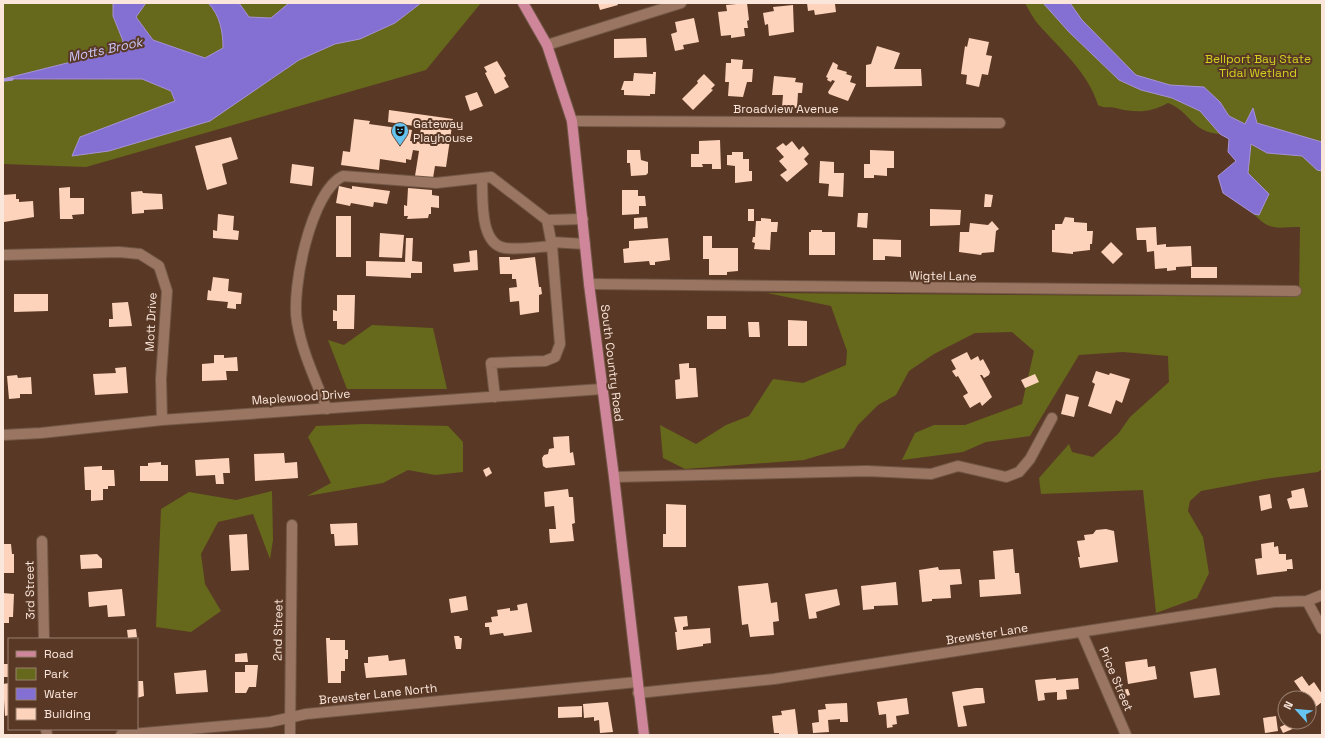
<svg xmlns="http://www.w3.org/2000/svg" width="1325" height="738" font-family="'Space Grotesk',sans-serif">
<rect width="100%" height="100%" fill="#593926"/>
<path fill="#66681b" d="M3 3H113V16L123 41 119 50 4 80 142 79 171 91 175 101 156 109 269 81 299 60 335 44 360 39 395 23 421 3H481L426 70 86 167 3 164Z
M146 3H208C220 16 223 32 223 49L205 58 153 40 136 17Z
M239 3H289L271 18 249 17Z
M1025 3H1043L1069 32 1119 80 1141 90 1172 98 1200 111 1220 134C1191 132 1191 112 1168 103 1150 113 1135 113 1116 108 1109 106 1105 109 1098 105 1088 72 1060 49 1038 24 1033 18 1029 10 1025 3Z
M1055 3H1322V469L1318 472 1265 479 1201 491 1190 501 1188 511 1203 537 1209 573 1197 598 1156 613 1143 490 1041 494 1039 478 1069 444 1072 452 1093 457 1118 434 1130 417 1169 382 1168 356 1123 352 1079 355 1030 436 986 442 963 452 902 460 915 433 934 425H965L1022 404 1034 351 1012 332 975 333 934 354 909 371 896 395 878 405 858 425 844 448 804 460 685 469 663 458 660 425 696 444 726 425 749 416 773 379 803 383 846 365 847 351 831 306 767 293 1289 297 1299 293 1300 227C1278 227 1270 232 1254 214H1259L1269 194 1248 173 1250 144 1267 153 1302 156 1306 150 1229 130 1204 100 1138 85Z
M372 325 433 328 447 389H347L328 340 344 345Z
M365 424 448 426 463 442V472L435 475 408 470 383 483 307 496 331 483 308 437 316 426Z
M272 491 273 540 270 559 253 514 218 522 201 554 205 584 221 611 191 632 156 627 161 509 189 492 236 500Z"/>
<path fill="#8470d3" stroke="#a793d5" d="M113 3H146L136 17 153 40 205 58 223 48C223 32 220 15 208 3H239L249 17 271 18 289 3H421L395 23 360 39 335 44 299 60 210 121 109 151 72 156 80 137 175 101 171 91 142 79H3L119 50 123 41 113 16Z
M1043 3H1070L1082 20 1136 75 1170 85 1204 87 1220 102 1229 116 1245 124 1253 108 1257 123 1322 142V171L1317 170 1302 156 1267 153 1251 144 1248 173 1269 194 1259 215 1254 214 1223 193 1218 176 1236 161 1228 152 1229 139 1220 134 1200 111 1172 98 1141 90 1119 80 1069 32Z"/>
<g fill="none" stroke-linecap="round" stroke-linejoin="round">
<path stroke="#a793d5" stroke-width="3.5" d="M3 80 12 79"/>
</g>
<path fill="#fed3bb" d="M598 3H617L618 5 600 10Z
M747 3 749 20 747 21 748 28H744L745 36 731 38V35L721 36 718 12 727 11 726 5Z
M807 3 835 4 836 12 815 15 814 10 808 11Z
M793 5 794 32 769 36 768 24 765 25 763 13 774 11 773 7Z
M694 18 699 42 683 45 684 49 675 51 671 34 677 32 675 22Z
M646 38 647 57 614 58V39Z
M969 38 989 42 986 55 992 56 988 75 982 74 979 87 966 84 967 75 961 74 965 46 967 47Z
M877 46 900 53 894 69H921L922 86 866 87V65L871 64Z
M731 59 743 60 742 69H753L752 82H747L743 97 728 96 729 82H725L726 63H731Z
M497 61 506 76 504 78 509 87 495 94 485 73 487 72 484 67Z
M833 62 838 65 837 69 847 72 846 74 852 76 850 82 856 84 848 101 829 94 828 92 835 81 832 80 831 82 827 80 828 78 826 77Z
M653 72H656L655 94H650V96L624 95V90H621L624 81H633L634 73 653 74Z
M704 74 715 85 711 89 713 90 693 110 682 99 698 83 697 81Z
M774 76 796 78 795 82 803 83 802 93H798L797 108 782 107 783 95H772Z
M477 92 483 106 470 111 465 96Z
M389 110 453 119 446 167 435 166 433 178 415 176 419 151 413 150 411 160 406 159V163L380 159 379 170 341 165 343 151 350 152 354 119 370 121 369 124 412 130 410 141 419 142 421 127 388 122Z
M231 137 238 159 222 164 227 184 207 190 195 146Z
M720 140 721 169H712V164H702L703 167H691V154H699V141Z
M792 141 799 150 803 146 809 154 804 159 808 164 787 182 780 175 787 170 779 161 784 157 776 148 783 143 786 146Z
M627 150H640L641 160 648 162V173L646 175 631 176 630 163H627Z
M870 150 894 151V168H887V176L874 175V178H864V164H870Z
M732 152H743V159H749V171H752V181L735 183V166L727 165V155H732Z
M820 161 834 162V173H844L843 197 828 196 829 184 819 183Z
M292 164 314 167 312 186 290 183Z
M339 186 352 189V186L390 191 387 204 374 202 373 207 351 203 350 206 336 203Z
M70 187V198H84V214L72 215 73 219H60L59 188Z
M408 188 432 190V195L439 196V208L431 207V214H429L428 218 407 219 408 216H404V205L407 206Z
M622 190H638V196H645L646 206H639V214L622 215Z
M142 191 143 193 162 194 163 209 144 210V213L132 214 131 192Z
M16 194V199H19V202L33 201 34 217 4 222 3 195Z
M985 194 993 195 991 207H984Z
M748 209H754V221H748Z
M930 209 961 210 960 225 930 226Z
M858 213H868L867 228 857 227Z
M218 214 234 216 233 230 239 231 238 240 213 238V230L217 231Z
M336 216H351V257H336Z
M647 217 648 228 634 229V218Z
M1065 217 1074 218V222L1087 223V231H1093L1092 244H1090V250L1073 252V254L1052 252V230H1055V224H1062Z
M761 218 771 219V222H778L777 232H771L770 250 754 249 755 243 752 242 753 237H755L756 221H761Z
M992 221 999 229 996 231 994 252 982 253 981 255 959 252 960 232H969L970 223 988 225Z
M1156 227 1157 245 1166 244V247L1191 246 1192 266 1176 267V270L1167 271V268L1155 269 1154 251 1147 252 1146 240H1137L1136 228Z
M811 230H822V232H835V255H809V232H811Z
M380 233 404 235 402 258 379 257Z
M703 236H712V248H738V271L727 272V275H709V259H703Z
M406 238H413L412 261 422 262V273H411V278L366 276V261L405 262Z
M668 238 670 260 655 262V265H650L649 261 624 263 623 249 629 248V241Z
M873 239 901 240V257L885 256V260H873Z
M1111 242 1123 254 1113 264 1101 252Z
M477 250 478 270 454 272 453 264 470 262 469 251Z
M499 257H510V260L535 257 539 287H541L542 294 539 295V312L520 315 519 301 510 302 509 288 517 287 516 279H512V274H500Z
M1191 267H1217V278H1191Z
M213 277 229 279 228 291 242 293 241 304H236V309L227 308 228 302 207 300 208 290 211 291Z
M14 294H48V311L14 312Z
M337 295H355L354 329H337V321H333V310L337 311Z
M128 302 132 326 109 327V319H113L112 303Z
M707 316H726V329H707Z
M788 320 807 321V346H788Z
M748 322H759L760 337H749Z
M967 352 971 360 978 356 980 361 983 359 990 372 989 375 984 378 982 375H980L992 397 982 406 980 402 970 408 963 396 968 393 958 376 956 377 952 371 956 369 951 360Z
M214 355H224V358L237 357 238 371H226L227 380 202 381V364L214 363Z
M689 363V368H696L698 397 676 399 675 380 680 379 679 364Z
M126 367 128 393 95 395 93 374 116 373 115 368Z
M1096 371 1109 375 1110 373 1130 379 1122 403 1116 400 1111 414 1088 406 1095 384 1092 382Z
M1035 374 1039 382 1025 388 1021 380Z
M17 375 18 378 31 377 32 394H20V398L9 399 7 376Z
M1066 394 1079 397 1074 417 1061 414Z
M569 436 570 453 573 452 575 465 546 468 543 466 542 458 544 455 548 454 549 449 554 448 553 437Z
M284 453 285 463 297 462 298 478 255 481 254 454Z
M229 458 230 473H223L224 484H216L215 475 196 476 195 460Z
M161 462V465H168V481H140V466H148V463Z
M102 466V470H114L115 486H108V489H103V500L91 501V490H85L84 467Z
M489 467 492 473 486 477 483 470Z
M1304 488 1308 507 1290 509 1287 499 1292 497 1291 491Z
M568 489 569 497H573L575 523 572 524 574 541 550 543 549 529H556L554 506 545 507 544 492Z
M1270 494 1272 508 1261 511 1259 496Z
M666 504 686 505V547H663V534H666Z
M357 523 358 545 335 546 334 534H331L330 524Z
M1106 529 1114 531 1118 562 1080 568 1078 557H1080L1077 541 1085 540 1084 535 1093 534 1096 530Z
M247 534 249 570 231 571 229 535Z
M1274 542V547L1278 546 1279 554H1286V560L1292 559 1293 569H1287V571L1257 575 1255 559 1262 558 1261 544Z
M3 544H11L12 554H14V573H3Z
M1013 549 1015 573H1019L1021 594 980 597 979 580 995 579 993 551Z
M97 554 102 559V568L81 569 80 555Z
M938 567 939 570 960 569 962 584 950 585 951 598 932 599V601L922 602 919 570Z
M896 582 898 605 874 606V609L863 610 861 586Z
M768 583 771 603 777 602 779 621 773 622 774 635 750 637 748 624 742 625 738 586Z
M122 589 125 616 108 617 107 605 89 607 88 592Z
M837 589 840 605 816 612 817 618 809 619 805 594Z
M3 593 14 594 13 617H9V623H3Z
M466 596 468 610 451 613 449 599Z
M527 603 532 632 504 636 503 633 490 635 489 627H485V623L492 622 491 617 498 616 497 610 510 608V611L518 610 517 605Z
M687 616 688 626 683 627V630L710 628 711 643 703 644V646L677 650 675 632H677L674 617Z
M136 629 137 637 128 638 127 630Z
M454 636H459L460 638H462L461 649H456Z
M326 638H330V640H345V650H348V659H345V671H341V683H328Z
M247 653 248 662H235V654Z
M388 655 389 661 405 659 407 675 366 678 364 663H368V657Z
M1147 659 1148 667 1155 666 1157 679 1128 684 1125 662Z
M3 664H9V677H3Z
M245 665H258L256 687H249L246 693H235V672H245Z
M1216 668 1220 695 1194 698 1190 672Z
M206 670 208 692 176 694 174 673Z
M1302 676 1309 686 1314 682 1322 694V702L1309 712V698H1301L1298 693 1301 691 1294 681Z
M1056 678V680L1078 678 1079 689 1066 690 1067 699 1057 700V692L1044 693 1045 700 1038 701 1035 680Z
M137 681H143L144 696 137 698Z
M9 683V715L5 716 3 684Z
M976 688H983L985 703 963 706 967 726 958 727 952 692Z
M1128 689 1130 695 1123 697 1121 690Z
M907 698 909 714 896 716 897 724 892 725 893 727 887 728 886 714 879 715 877 702Z
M608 702 613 732 600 733 599 720 594 721V717L584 718 583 704Z
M847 703 848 722H840V719L828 720 829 732 813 733 812 723 819 722 818 710 826 709 825 704Z
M582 706V717L558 718V707Z
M795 709 798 734 779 735V733H774L772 716 782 715 781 711Z
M1276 716 1278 731 1265 733 1263 718Z
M1290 722H1292L1295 728 1283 733 1280 727Z"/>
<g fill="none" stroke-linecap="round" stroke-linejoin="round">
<defs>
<path id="minor" d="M547 45 681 3
M572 121 1000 123
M482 178C483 198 479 244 505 248 520 250 537 247 552 246
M547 220 583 219
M551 242 585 244
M3 255 119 252 140 254 159 266 167 291 161 379 162 420
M589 284 1296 291
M327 409C316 381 302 352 297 322 291 289 311 191 343 176L436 183 491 177 547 220 552 246 560 344 555 357 545 361 491 363 495 397
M3 435 41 433 162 420 602 389
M614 477 867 471 931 474 958 466 1006 477 1019 472 1030 459 1052 418
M42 541 44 639
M1307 601 1322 595
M1082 633 1126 735
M638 693 774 679 1275 602 1307 601 1322 629
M46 729 47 735
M121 735 270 722 306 714 637 682
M290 735 292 525"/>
<path id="major" d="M523 3 547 45 572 121 589 284 614 477 644 735"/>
</defs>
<use href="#minor" stroke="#725747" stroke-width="12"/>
<use href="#major" stroke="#725747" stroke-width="12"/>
<use href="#minor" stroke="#9a7662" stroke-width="10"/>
<use href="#major" stroke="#cf869a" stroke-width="10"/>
</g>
<defs>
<symbol id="theatre-pin" viewBox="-11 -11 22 30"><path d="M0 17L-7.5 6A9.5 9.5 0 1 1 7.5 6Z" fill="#67c4f0" stroke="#593926"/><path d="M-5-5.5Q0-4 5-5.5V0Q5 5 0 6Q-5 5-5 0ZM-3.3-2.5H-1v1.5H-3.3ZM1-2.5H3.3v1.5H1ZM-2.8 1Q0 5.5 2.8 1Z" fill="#111"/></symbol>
</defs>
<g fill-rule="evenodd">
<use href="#theatre-pin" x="390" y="121" width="20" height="27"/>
</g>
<g text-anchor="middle" stroke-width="4" stroke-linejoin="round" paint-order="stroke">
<g font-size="12" fill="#ced121" stroke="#593926">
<text x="1258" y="63">Bellport Bay State<tspan x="1258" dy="14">Tidal Wetland</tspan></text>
</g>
<g font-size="12" fill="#fae6db" stroke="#593926">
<text x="786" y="113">Broadview Avenue</text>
<text transform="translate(943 276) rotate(1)" y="4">Wigtel Lane</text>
<text transform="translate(151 322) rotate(-87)" y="4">Mott Drive</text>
<text transform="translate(612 363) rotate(83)" y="4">South Country Road</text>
<text transform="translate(301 397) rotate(-4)" y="4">Maplewood Drive</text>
<text transform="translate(30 590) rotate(-91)" y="4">3rd Street</text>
<text transform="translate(278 630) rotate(-89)" y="4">2nd Street</text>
<text transform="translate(987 634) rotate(-9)" y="4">Brewster Lane</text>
<text transform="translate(1116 679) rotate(67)" y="4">Price Street</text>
<text transform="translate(378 694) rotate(-6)" y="4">Brewster Lane North</text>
</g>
<g font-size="12" fill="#fae6db" stroke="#593926" text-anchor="start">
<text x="413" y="128">Gateway<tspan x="413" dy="14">Playhouse</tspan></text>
</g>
<g font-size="13" font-style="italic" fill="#cbc5f8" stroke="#593926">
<text transform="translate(105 49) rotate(-12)" y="5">Motts Brook</text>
</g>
</g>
<rect width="1325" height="738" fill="none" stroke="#fae6db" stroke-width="8"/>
<rect x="8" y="638" width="130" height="92" fill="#593926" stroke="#997e6e"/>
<rect x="16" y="651" width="20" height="6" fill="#cf869a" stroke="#997e6e"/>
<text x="44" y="658" font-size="12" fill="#fae6db">Road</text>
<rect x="16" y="668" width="20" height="12" fill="#66681b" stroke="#997e6e"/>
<text x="44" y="678" font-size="12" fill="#fae6db">Park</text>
<rect x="16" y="688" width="20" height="12" fill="#8470d3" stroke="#997e6e"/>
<text x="44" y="698" font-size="12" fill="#fae6db">Water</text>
<rect x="16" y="708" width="20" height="12" fill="#fed3bb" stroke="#997e6e"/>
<text x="44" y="718" font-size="12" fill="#fae6db">Building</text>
<g transform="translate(1297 710) rotate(297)"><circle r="19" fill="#593926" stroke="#997e6e"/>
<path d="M0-3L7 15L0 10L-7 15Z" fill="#67c4f0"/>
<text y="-6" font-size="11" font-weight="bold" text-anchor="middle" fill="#fae6db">N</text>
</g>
</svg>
